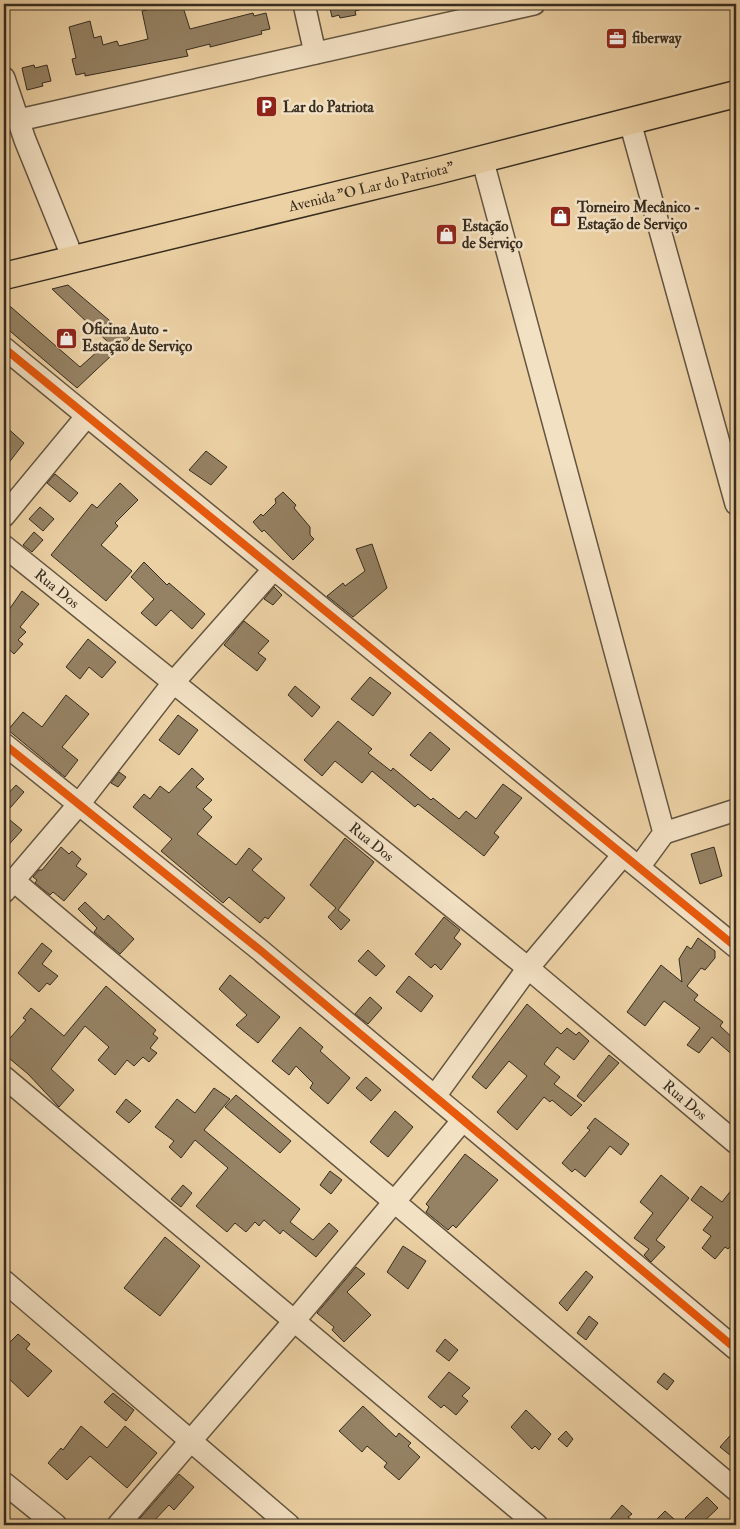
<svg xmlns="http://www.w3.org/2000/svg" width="740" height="1529" font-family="'IM FELL Double Pica',serif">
<rect width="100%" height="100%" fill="#ecd1a4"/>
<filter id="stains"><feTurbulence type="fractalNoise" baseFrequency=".004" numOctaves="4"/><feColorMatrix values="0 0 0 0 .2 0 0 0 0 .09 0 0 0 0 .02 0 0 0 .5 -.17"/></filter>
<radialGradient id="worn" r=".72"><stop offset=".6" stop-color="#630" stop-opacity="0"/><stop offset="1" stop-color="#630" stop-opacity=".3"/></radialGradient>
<path fill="#958264" stroke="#362c1f" d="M172 4H182L190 29 253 13 254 16 266 13 270 29 261 31 262 34 210 47V44L186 50 188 56 85 76V73L76 75 72 59 76 58 69 27 90 21 94 38 101 36 103 45 117 41 119 46 148 39 142 11Z
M329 4H366L367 8 355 11 356 15 340 18 339 15 332 17Z
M34 65 35 68 47 65 51 81 42 83 43 86 27 90 22 68Z
M68 285 130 338 77 388 4 326V301L80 367 108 342 52 289Z
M4 425 24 443 4 469Z
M206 451 227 467 211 485 189 470Z
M55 474 78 493 70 502 47 483Z
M120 483 138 500 115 523 118 526 101 545 132 571 106 601 51 555 92 504 97 508Z
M283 492 296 505 294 508 310 527V535L314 539 293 560 264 530 262 532 253 522 261 514 263 516 276 503 275 499Z
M40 507 54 519 43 531 29 519Z
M34 532 43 540 32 552 23 545Z
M372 544 387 588 353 617 327 596 343 583 345 586 365 571 356 549Z
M144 562 167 585 169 583 205 614 192 629 171 610 156 626 141 613 154 599 131 577Z
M274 587 282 595 273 605 264 599Z
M22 591 39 604 20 627 26 632 18 640 23 644 14 654 4 645V617Z
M244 621 269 641 258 653 266 659 257 671 224 645Z
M88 639 116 662 102 678 89 667 80 679 66 667Z
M370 677 391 693 373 716 351 699Z
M295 686 320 707 312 717 288 695Z
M66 695 89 714 62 747 78 760 65 777 8 730 23 712 42 727Z
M178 715 198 730 179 755 159 740Z
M338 721 372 749 368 753 391 771 393 768 431 800 433 798 459 819 466 811 476 819 503 784 522 798 494 833 499 837 484 856 418 804 415 807 372 771 362 783 335 761 322 776 304 760Z
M430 732 450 749 431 771 410 755Z
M192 768 204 779 196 787 212 800 203 809 212 817 197 834 236 865 249 848 262 859 252 870 285 898 268 919 265 917 260 923 229 897 223 903 161 851 172 839 133 807 144 794 150 799 160 786 169 793Z
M119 772 126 777 118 787 111 783Z
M16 785 24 792 4 815V798Z
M4 815 22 830 4 850Z
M345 838 374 862 338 910 350 920 341 930 328 917 336 908 310 885Z
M61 847 69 854 72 851 81 859 76 866 87 874 64 901 53 892 50 895 35 883 37 880 33 877 39 870H42Z
M714 847 722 876 700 884 691 854Z
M85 902 104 920 108 915 134 939 120 954 94 932 97 928 78 909Z
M444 917 460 930 454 938 461 944 441 970 435 964 431 968 415 954Z
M698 938 715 951V958L705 970 701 968 687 986 698 995 694 1000 723 1022 720 1026 736 1041V1058L712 1037 699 1053 687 1045 700 1028 664 1001 645 1026 627 1012 661 965 682 982 679 959 687 946 691 949Z
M42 943 52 951 42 964 58 976 50 985 47 983 39 992 18 973Z
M368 950 385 966 376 976 358 961Z
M230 975 280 1017 258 1043 236 1025 247 1015 219 989Z
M409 976 433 996 421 1012 396 992Z
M106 986 156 1030 153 1034 158 1038 150 1048 157 1053 149 1062 143 1057 134 1066 127 1060 115 1075 98 1060 109 1047 85 1026 51 1069 74 1090 59 1107 28 1074 4 1054V1045L26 1020 23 1018 31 1008 64 1036Z
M370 997 382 1008 368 1024 355 1014Z
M527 1004 561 1034 567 1028 576 1035 579 1032 589 1041 574 1060 557 1047 544 1064 560 1077 554 1084 582 1105 571 1116 552 1100 550 1102 544 1097 517 1130 497 1112 527 1076 509 1061 486 1089 472 1077Z
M300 1027 323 1047 320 1051 350 1078 328 1104 310 1088 313 1083 296 1066 289 1075 272 1061Z
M609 1055 619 1063 584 1102 577 1096Z
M366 1077 381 1090 371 1101 356 1088Z
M214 1088 230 1099 204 1130 300 1209 290 1222 313 1240 329 1223 338 1231 316 1257 283 1230 280 1234 264 1220 259 1226 255 1222 246 1232 235 1223 227 1232 196 1206 228 1168 195 1140 181 1158 169 1147 174 1141 155 1127 177 1099 195 1113Z
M236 1095 291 1141 280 1153 225 1107Z
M126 1099 141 1111 129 1123 116 1112Z
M395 1111 413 1127 388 1157 370 1142Z
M595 1118 629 1144 621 1155 610 1146 585 1177 575 1169 572 1172 562 1163 590 1130 587 1128Z
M465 1154 498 1180 456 1228 453 1225 448 1230 426 1212 429 1207 426 1204Z
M330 1171 342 1180 331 1194 320 1185Z
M661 1175 689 1198 656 1240 665 1247 651 1262 644 1255 649 1249 634 1238 653 1213 640 1202Z
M736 1184V1240L728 1249 725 1247 715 1259 702 1248 711 1236 703 1230 713 1217 691 1200 701 1186 722 1202Z
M183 1185 192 1193 181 1207 171 1199Z
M165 1237 200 1266 160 1316 124 1288Z
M403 1246 426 1261 408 1289 387 1272Z
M356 1267 365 1274 347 1292 371 1315 344 1342 332 1330 334 1327 317 1313Z
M586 1271 593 1277 567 1311 559 1303Z
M589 1316 598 1323 586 1340 577 1333Z
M18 1334 30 1344 26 1349 52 1371 28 1397 4 1374V1348Z
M445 1339 458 1350 449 1361 436 1351Z
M449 1372 470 1388 462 1396 468 1401 456 1415 444 1405 441 1408 428 1397Z
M664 1373 674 1381 667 1390 657 1382Z
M113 1393 134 1410 126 1421 104 1402Z
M363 1406 396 1437 399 1433 411 1443 408 1446 420 1457 399 1480 384 1467 387 1463 367 1446 362 1452 339 1431Z
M526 1410 551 1434 539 1450 535 1446 532 1449 511 1427Z
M81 1426 107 1448 125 1426 157 1453 127 1488 90 1456 67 1480 48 1463 61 1448 63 1450Z
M736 1429V1460L720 1447Z
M566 1431 573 1439 567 1447 558 1439Z
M179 1474 194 1487 174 1510 169 1505 150 1525H134Z
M707 1497 718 1508 700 1525H692L685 1518Z
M622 1505 632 1514 628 1517 638 1525H605Z
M665 1511 674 1519 668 1525H663L656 1520Z"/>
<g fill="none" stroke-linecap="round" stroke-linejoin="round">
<defs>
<g id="minor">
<path d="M304 4 315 53"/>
<path d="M4 78 25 140 68 246"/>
<path d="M19 120 534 4"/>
<path d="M630 122 736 504"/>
<path d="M482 158 664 833 639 867"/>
<path d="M4 348 736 947"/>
<path d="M4 516 86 417"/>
<path id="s1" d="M4 546 528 968 736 1143"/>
<path d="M4 744 260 950 736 1349"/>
<path d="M664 833 736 810"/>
<path d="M14 881 736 1490"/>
<path d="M4 892 79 804 173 683 273 570"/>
<path d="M4 1077 537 1525"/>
<path d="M435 1096 528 968 623 855"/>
<path d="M4 1281 289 1525"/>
<path d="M4 1483 56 1525"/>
<path d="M118 1525 295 1320 463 1120"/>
</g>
<g id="major">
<path id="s2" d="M4 276 436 171 736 94"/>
</g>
</defs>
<use href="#minor" stroke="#645540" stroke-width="24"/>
<use href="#major" stroke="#362c1f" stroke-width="29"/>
<use href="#minor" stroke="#f3e1c4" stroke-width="21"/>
<use href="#major" stroke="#ecd1a4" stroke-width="26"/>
<defs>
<path id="cycleway" d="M4 348 736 947
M4 744 260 950 736 1349"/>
</defs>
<use href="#cycleway" stroke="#f3e1c4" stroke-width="11"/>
<use href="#cycleway" stroke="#e8590c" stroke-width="8"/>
</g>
<defs>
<symbol id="office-square" viewBox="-11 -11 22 22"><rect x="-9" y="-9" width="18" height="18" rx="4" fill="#8f2418" stroke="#f3e1c4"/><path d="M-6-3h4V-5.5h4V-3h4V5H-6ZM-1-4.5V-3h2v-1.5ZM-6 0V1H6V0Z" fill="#fff"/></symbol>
<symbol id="parking-square" viewBox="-11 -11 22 22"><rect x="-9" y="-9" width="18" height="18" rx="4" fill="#8f2418" stroke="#f3e1c4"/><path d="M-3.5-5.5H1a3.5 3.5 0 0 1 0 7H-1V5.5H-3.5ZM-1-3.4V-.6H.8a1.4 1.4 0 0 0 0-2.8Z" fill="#fff"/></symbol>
<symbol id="shop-square" viewBox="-11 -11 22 22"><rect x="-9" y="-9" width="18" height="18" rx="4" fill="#8f2418" stroke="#f3e1c4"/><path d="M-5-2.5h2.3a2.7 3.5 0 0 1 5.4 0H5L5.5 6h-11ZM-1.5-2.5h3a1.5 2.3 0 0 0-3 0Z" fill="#fff"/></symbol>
</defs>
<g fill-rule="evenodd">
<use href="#office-square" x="604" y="26" width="25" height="25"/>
<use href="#parking-square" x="254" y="94" width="25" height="25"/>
<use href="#shop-square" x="548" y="204" width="25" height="25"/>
<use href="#shop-square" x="434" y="222" width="25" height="25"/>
<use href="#shop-square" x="54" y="326" width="25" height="25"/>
</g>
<g text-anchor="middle" stroke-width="5" stroke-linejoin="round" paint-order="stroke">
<g font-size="15" font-weight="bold" fill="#362c1f" stroke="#f3e1c4" text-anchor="start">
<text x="632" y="43">fiberway</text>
<text x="283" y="112">Lar do Patriota</text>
<text x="577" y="212">Torneiro Mecânico -<tspan x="577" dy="17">Estação de Serviço</tspan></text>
<text x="462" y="231">Estação<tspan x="462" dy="17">de Serviço</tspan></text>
<text x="82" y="334">Oficina Auto -<tspan x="82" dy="17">Estação de Serviço</tspan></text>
</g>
<g font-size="15" fill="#362c1f" stroke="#f3e1c4">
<text dy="5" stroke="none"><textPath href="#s2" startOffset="378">Avenida "O Lar do Patriota"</textPath></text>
<text dy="5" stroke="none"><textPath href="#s1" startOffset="68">Rua Dos</textPath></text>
<text dy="5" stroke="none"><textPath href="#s1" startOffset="472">Rua Dos</textPath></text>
<text dy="5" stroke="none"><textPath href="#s1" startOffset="878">Rua Dos</textPath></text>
</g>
</g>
<rect width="740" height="1529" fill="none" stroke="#ecd1a4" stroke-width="20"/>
<rect x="5" y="5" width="730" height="1519" fill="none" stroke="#362c1f" stroke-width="2.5"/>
<rect x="10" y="10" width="720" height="1509" fill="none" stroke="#362c1f"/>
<rect width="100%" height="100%" filter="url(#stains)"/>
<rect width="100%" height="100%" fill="url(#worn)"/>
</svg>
